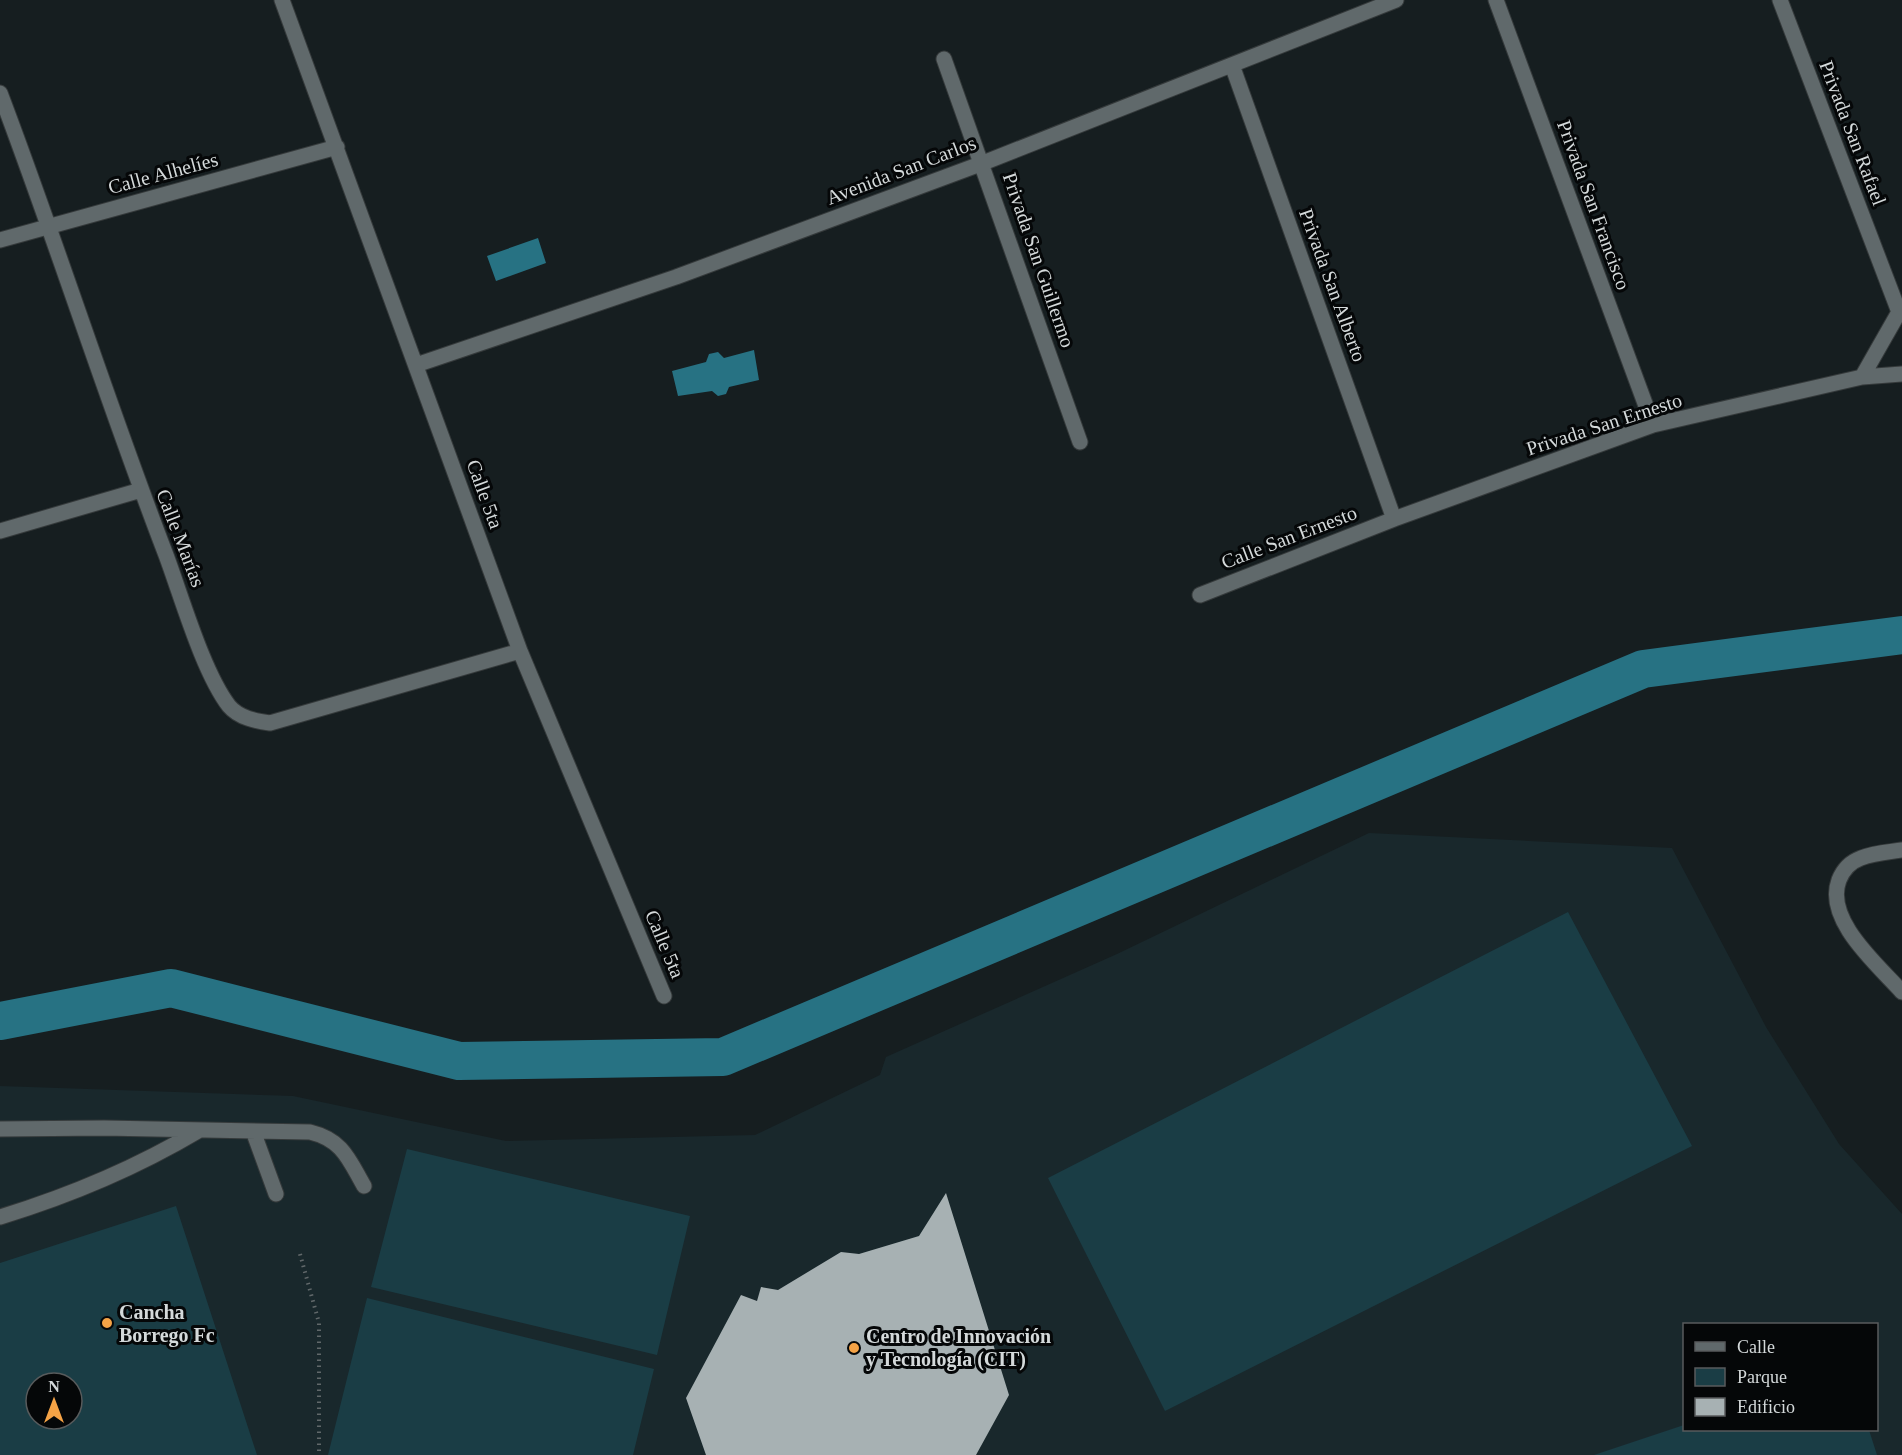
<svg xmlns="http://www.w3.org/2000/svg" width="1902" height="1455" font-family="'Times New Roman',serif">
<rect width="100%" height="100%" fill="#161e20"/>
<path fill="#19282c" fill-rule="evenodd" d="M1369 833 1672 848 1766 1027 1839 1144 1902 1214V1455H0V1086L293 1096 506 1141 755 1135 880 1075 886 1057 1117 954ZM1684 1324H1876V1430H1684ZM36 1383H72V1419H36Z"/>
<path fill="#1a3d45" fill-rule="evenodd" d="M1568 912 1692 1146 1165 1411 1048 1178Z
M407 1149 690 1216 657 1355 371 1287Z
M176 1206 257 1455H0V1263ZM36 1383H72V1419H36Z
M367 1298 654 1369 633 1455H328Z
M1684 1425V1430H1869L1877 1455H1594Z"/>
<path fill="#277283" d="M538 238 546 263 496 281 487 256Z
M754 350 759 380 729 387 726 394 718 396 712 391 678 396 672 371 706 362 709 354 718 352 724 358Z"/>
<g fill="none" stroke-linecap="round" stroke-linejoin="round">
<path stroke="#277283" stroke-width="38" d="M0 1021 171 988 459 1061 723 1057 1643 669 1902 635"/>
</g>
<path fill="#a7b1b3" d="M946 1193 1009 1395 976 1455H706L686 1398 741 1295 757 1301 761 1287 778 1290 841 1252 859 1254 919 1236Z"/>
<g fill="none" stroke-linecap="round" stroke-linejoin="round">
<defs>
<path id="lane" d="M0 1129 104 1128 310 1132C343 1140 349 1160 364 1186
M253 1131 276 1194
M0 1217C72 1195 134 1169 198 1131"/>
<path id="street" d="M282 0 520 651 664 996
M1496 0 1653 425
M1780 0 1899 312
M944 59 1080 442
M1232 65 1394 519
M0 93C58 246 107 402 166 555 182 598 203 672 229 706 239 718 256 721 270 723L520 651
M0 240 337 147
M416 365 676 277 983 163 1396 0
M1862 377 1899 312
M0 531 141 490
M1200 595 1394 519 1653 425 1862 377 1902 374
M1902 850C1889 852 1873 853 1861 858 1850 862 1843 870 1839 880 1824 920 1878 965 1902 992"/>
</defs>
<use href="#lane" stroke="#353a3b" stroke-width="17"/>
<use href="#street" stroke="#353a3b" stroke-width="17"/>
<path stroke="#61686a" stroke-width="4" stroke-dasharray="1.5 4.5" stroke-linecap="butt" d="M300 1254 319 1323V1455"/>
<use href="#lane" stroke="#60696b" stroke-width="15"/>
<use href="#street" stroke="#60696b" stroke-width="15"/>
</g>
<g fill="#f5a346" stroke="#050708" stroke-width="2">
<circle cx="107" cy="1323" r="6"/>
<circle cx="854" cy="1348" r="6"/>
</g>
<g text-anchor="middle" stroke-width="6" stroke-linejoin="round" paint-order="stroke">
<g font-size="20" fill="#d4d9da" stroke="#050708">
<text transform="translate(1853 133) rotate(69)" y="7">Privada San Rafael</text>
<text transform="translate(901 170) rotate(-21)" y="7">Avenida San Carlos</text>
<text transform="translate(163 173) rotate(-15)" y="7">Calle Alhelíes</text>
<text transform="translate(1594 205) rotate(70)" y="7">Privada San Francisco</text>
<text transform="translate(1039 260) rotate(71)" y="7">Privada San Guillermo</text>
<text transform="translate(1333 285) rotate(70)" y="7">Privada San Alberto</text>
<text transform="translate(1604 424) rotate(-18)" y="7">Privada San Ernesto</text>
<text transform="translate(485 494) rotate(70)" y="7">Calle 5ta</text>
<text transform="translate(1289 537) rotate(-21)" y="7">Calle San Ernesto</text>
<text transform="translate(181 538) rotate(69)" y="7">Calle Marías</text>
<text transform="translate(665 944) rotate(67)" y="7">Calle 5ta</text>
</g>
<g font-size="20" font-weight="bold" fill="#d4d9da" stroke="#050708" text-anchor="start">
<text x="119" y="1319">Cancha<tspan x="119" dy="23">Borrego Fc</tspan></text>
<text x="866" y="1343">Centro de Innovación<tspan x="866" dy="23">y Tecnología (CIT)</tspan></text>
</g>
</g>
<rect x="1683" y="1323" width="195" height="108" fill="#050708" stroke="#585b5c" stroke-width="1.5"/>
<rect x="1695" y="1342" width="30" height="9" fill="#60696b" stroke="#585b5c" stroke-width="1.5"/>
<text x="1737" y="1353" font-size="18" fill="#d4d9da">Calle</text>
<rect x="1695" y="1368" width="30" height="18" fill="#1a3d45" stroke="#585b5c" stroke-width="1.5"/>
<text x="1737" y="1383" font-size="18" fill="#d4d9da">Parque</text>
<rect x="1695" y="1398" width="30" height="18" fill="#a7b1b3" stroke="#585b5c" stroke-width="1.5"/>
<text x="1737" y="1413" font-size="18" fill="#d4d9da">Edificio</text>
<g transform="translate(54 1401)"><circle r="28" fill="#050708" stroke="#585b5c" stroke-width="1.5"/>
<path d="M0-4.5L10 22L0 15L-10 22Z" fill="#f5a346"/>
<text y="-9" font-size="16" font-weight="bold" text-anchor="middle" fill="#d4d9da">N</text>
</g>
</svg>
